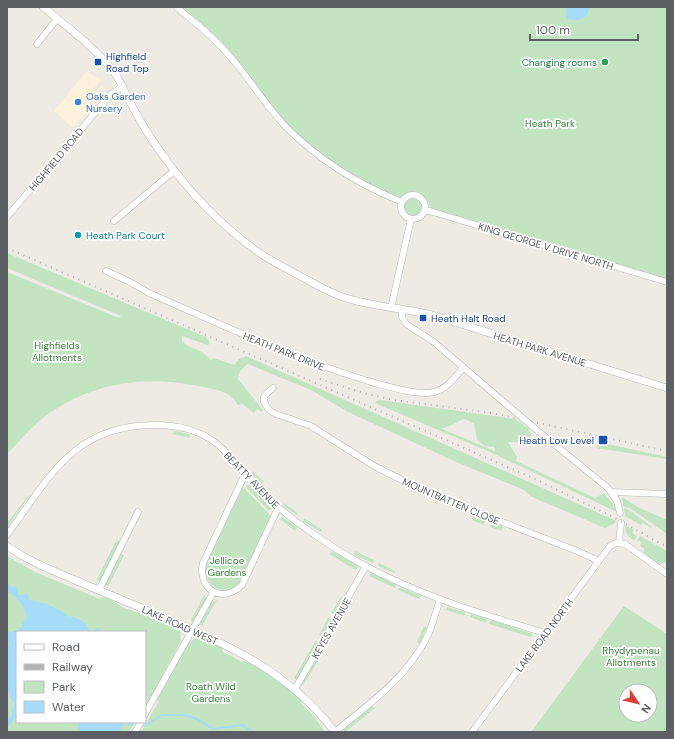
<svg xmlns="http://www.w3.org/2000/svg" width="674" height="739" font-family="'DM Sans',sans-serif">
<rect width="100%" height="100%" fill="#eeebe4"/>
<path fill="#fcf2da" d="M87 71 95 77 96 76 101 80 93 90 96 92 102 85 106 89 73 128 54 111Z"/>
<path fill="#c3e4c1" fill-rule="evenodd" d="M179 7H667V280L431 209 427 200H425L420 196V193C408 188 406 197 397 197L364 182 347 172 296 137 241 67Z
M403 207a10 10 0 1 1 20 0a10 10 0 1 1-20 0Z
M7 253 206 337 210 343 208 345 182 336V341C187 347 193 348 200 351 204 353 208 357 211 360L214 358 234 365 239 359 246 356 612 519 616 520 615 523 605 528 532 497 524 490 454 461 348 412 311 390 248 364C243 367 238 372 238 379L263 410 262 412 257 409 254 413 241 403 240 405H238C236 403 235 400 233 398 224 389 205 388 193 385 140 375 87 384 43 418 30 428 19 442 7 454V272L119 318 121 316 7 268Z
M380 400 515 419 528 428 531 434 529 441 524 444 514 442H508L517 457 516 461 595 498 604 493 613 504 617 512 492 453 375 403 377 401ZM465 419 474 424 477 440 485 446 494 447 495 451 442 429C447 426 458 423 461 420Z
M174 431 189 434 190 438 173 434Z
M603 443 667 457V459L596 448 598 445 603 446Z
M253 471 264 482 261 484 251 474Z
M248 484 272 508 269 511 246 487Z
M243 487 271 516 240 582C224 600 204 586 205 565Z
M29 495 30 496 7 527V523Z
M622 497 638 507 667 520V534L630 508 623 506Z
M284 503 298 513 297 515 283 506Z
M624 508 632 512 652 527V528L642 523 641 525 625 516Z
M473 516 485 520 484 525 472 520Z
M282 517 297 527 295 531 280 519Z
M304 518 322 530 321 532 303 521Z
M492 522 502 526 503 527 501 531 490 527Z
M625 525 634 530 632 533 637 536 635 540C627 538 626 532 625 525Z
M640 536 667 551V564L665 562C658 565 654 565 651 558H647L643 554 644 548 640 546 641 542 637 540Z
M118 540 120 542 100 582 97 580 116 541Z
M332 551 358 566 356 570 329 554Z
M355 551 374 560 373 563 354 555Z
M121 554 124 555 108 586 105 584Z
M7 556 35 572 100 599 103 597 108 598 124 608 153 617 178 628 181 631 180 635 181 641 162 676 160 684 189 642 197 637 203 632C212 634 221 644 224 653L230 655 241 662 248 661 256 665 285 685 301 700V703L306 709 311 713 325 732H139L143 729 159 701 155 700 145 708V632H17V722H135L129 732H7Z
M379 563 395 571 394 573 378 566Z
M371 573 396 585 395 588 369 576Z
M400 587 421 596 419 599 398 590Z
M205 594 206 599 194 622 191 620Z
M341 597 343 599 334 614 331 613Z
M217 600 202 626 199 624 211 603Z
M624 606 667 634V732H531ZM626 691H650V715H626Z
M447 607 465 612V616L446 610Z
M471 614 487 619 486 623 470 617Z
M328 618 331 620 321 636 319 635Z
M491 620 533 634 531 637 489 624Z
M424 626 427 628 419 644 417 642Z
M316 640 318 642 297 680 294 678Z
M317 657 320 658 303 685 302 684Z
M372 706 375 708 359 721 357 718Z
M356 719 359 721 345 732 343 729Z"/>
<path fill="#a7dbfa" d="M566 7H590C586 21 579 21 566 19Z
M7 582 11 586 18 588V595L28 594 29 600 47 604 63 612 69 617 72 616C75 618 84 621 85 623 88 626 87 629 92 632L97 628 105 632H17V715L8 727V732L7 720 11 716 14 703C3 688 7 666 7 648L9 644 7 641V632C24 631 18 629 27 617 24 606 17 596 7 591Z
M79 722H135L132 726 126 723H124L119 732H80L78 728Z"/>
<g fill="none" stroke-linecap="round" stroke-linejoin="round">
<path stroke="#a7dbfa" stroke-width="2" d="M144 726 162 715H184L197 719 213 729 242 725 253 732"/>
<defs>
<path id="minor" d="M176 7C193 21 212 35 226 52 248 76 264 104 287 128 319 160 360 185 402 202
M37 44 57 19
M401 207a12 12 0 1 1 24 0a12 12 0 1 1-24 0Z
M425 210 433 212 667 282
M7 217 110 95 123 86
M114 221 174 171
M106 271 128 281 149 293C222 325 295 359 371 382 387 386 417 396 434 392 447 389 455 377 463 368
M391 308 411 219
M402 309V317L406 324 434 342 506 404
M273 388 267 393 264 397V402L269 410 276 414 311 426 374 466 428 493 577 551 599 561
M538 431 608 488 617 501 620 513
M245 474 203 563C197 589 222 605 242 585L278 508
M612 492 667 494
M7 535C50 477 73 425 155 425 176 425 199 430 216 443 227 452 236 464 245 474 264 495 284 514 308 530 325 542 342 553 360 563 418 595 482 614 545 633
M619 543 621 523
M99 590 138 512
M295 689 366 566
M145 714 213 593
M135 732 141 722
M335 732C370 703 408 677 428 635 433 623 436 611 440 600
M472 732 610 546 616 543 625 544 667 574"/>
<path id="tertiary" d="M43 7C67 27 95 47 114 72 121 82 125 93 131 104 141 123 152 141 165 158 190 193 222 226 258 252 271 261 286 268 300 276 315 284 329 293 346 298 374 307 403 308 432 315L667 388
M7 546 21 555 40 565C81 583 122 600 163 617 232 647 288 671 335 732"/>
</defs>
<use href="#minor" stroke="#b4b7ba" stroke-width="7"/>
<use href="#tertiary" stroke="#b4b7ba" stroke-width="8"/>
<use href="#minor" stroke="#fff" stroke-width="6"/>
<use href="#tertiary" stroke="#fff" stroke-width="7"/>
<path stroke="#b2b3b4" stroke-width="2" stroke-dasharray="1 5" stroke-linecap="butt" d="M7 248 535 479 613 517 667 547
M320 379 363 393 394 400 492 413 667 451"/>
<defs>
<path id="minor-bridge" d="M506 404 538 431"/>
</defs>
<use href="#minor-bridge" stroke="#b4b7ba" stroke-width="7" stroke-linecap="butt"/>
<use href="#minor-bridge" stroke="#fff" stroke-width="6"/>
</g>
<g fill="#1a4fb4" stroke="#fff" stroke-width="1.5">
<rect x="94" y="58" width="8" height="8" rx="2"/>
<rect x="419" y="314" width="8" height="8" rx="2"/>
<rect x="598" y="435" width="10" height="10" rx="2"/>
</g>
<circle fill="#2e9e5b" stroke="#fff" stroke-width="1.5" cx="605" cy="62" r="4"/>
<circle fill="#3f7fe0" stroke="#fff" stroke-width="1.5" cx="78" cy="102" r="4"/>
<circle fill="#0f9aa8" stroke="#fff" stroke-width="1.5" cx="78" cy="235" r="4"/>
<g text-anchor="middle" stroke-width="3.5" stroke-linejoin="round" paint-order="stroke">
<g font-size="10" fill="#164399" stroke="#fff" text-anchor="start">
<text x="106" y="60">Highfield<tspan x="106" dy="12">Road Top</tspan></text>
<text x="431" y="322">Heath Halt Road</text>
<text x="594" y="444" text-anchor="end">Heath Low Level</text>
</g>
<g font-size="10" fill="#27864d" stroke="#fff" text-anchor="end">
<text x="597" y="66">Changing rooms</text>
</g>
<g font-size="10" fill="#366cbe" stroke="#fff" text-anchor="start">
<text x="86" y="100">Oaks Garden<tspan x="86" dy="12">Nursery</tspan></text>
</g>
<g font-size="10" fill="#3b843a" stroke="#fff">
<text x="550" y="127">Heath Park</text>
<text x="57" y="349">Highfields<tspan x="57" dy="12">Allotments</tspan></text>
<text x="227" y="564">Jellicoe<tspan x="227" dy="12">Gardens</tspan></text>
<text x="631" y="654">Rhydypenau<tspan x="631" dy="12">Allotments</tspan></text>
<text x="211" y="690">Roath Wild<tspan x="211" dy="12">Gardens</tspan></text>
</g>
<g font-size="10" fill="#5c6064" stroke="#fff">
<text transform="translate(56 159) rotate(-50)" y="4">HIGHFIELD ROAD</text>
<text transform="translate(546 246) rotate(17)" y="4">KING GEORGE V DRIVE NORTH</text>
<text transform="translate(540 349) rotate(17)" y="4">HEATH PARK AVENUE</text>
<text transform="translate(284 351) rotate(22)" y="4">HEATH PARK DRIVE</text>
<text transform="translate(252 480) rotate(46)" y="4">BEATTY AVENUE</text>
<text transform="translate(451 501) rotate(23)" y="4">MOUNTBATTEN CLOSE</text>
<text transform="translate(180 625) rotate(24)" y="4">LAKE ROAD WEST</text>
<text transform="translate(331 628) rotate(-60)" y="4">KEYES AVENUE</text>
<text transform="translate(544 635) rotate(-53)" y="4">LAKE ROAD NORTH</text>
</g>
<g font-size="10" fill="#0d838f" stroke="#fff" text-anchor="start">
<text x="86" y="239">Heath Park Court</text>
</g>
</g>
<rect width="674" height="739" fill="none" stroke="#5c6064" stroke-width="16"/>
<rect x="16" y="631" width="130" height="92" fill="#ffffff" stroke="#bebfc1"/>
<rect x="24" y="644" width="20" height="6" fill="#ffffff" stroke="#bebfc1"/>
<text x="52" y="651" font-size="12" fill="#5c6064">Road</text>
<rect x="24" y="664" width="20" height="6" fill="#b2b3b4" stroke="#bebfc1"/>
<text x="52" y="671" font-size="12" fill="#5c6064">Railway</text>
<rect x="24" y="681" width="20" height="12" fill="#c3e4c1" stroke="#bebfc1"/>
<text x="52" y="691" font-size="12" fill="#5c6064">Park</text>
<rect x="24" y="701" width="20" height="12" fill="#a7dbfa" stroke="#bebfc1"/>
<text x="52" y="711" font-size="12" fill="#5c6064">Water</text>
<g transform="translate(638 703) rotate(125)"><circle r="19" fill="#ffffff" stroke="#bebfc1"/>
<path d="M0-3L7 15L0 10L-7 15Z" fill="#e03c38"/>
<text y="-6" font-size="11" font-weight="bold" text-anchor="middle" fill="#5c6064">N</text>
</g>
<path d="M530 34v6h108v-6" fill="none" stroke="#5c6064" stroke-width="2"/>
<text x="536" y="34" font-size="12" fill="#5c6064" stroke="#ffffff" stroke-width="3" paint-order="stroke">100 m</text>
</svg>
